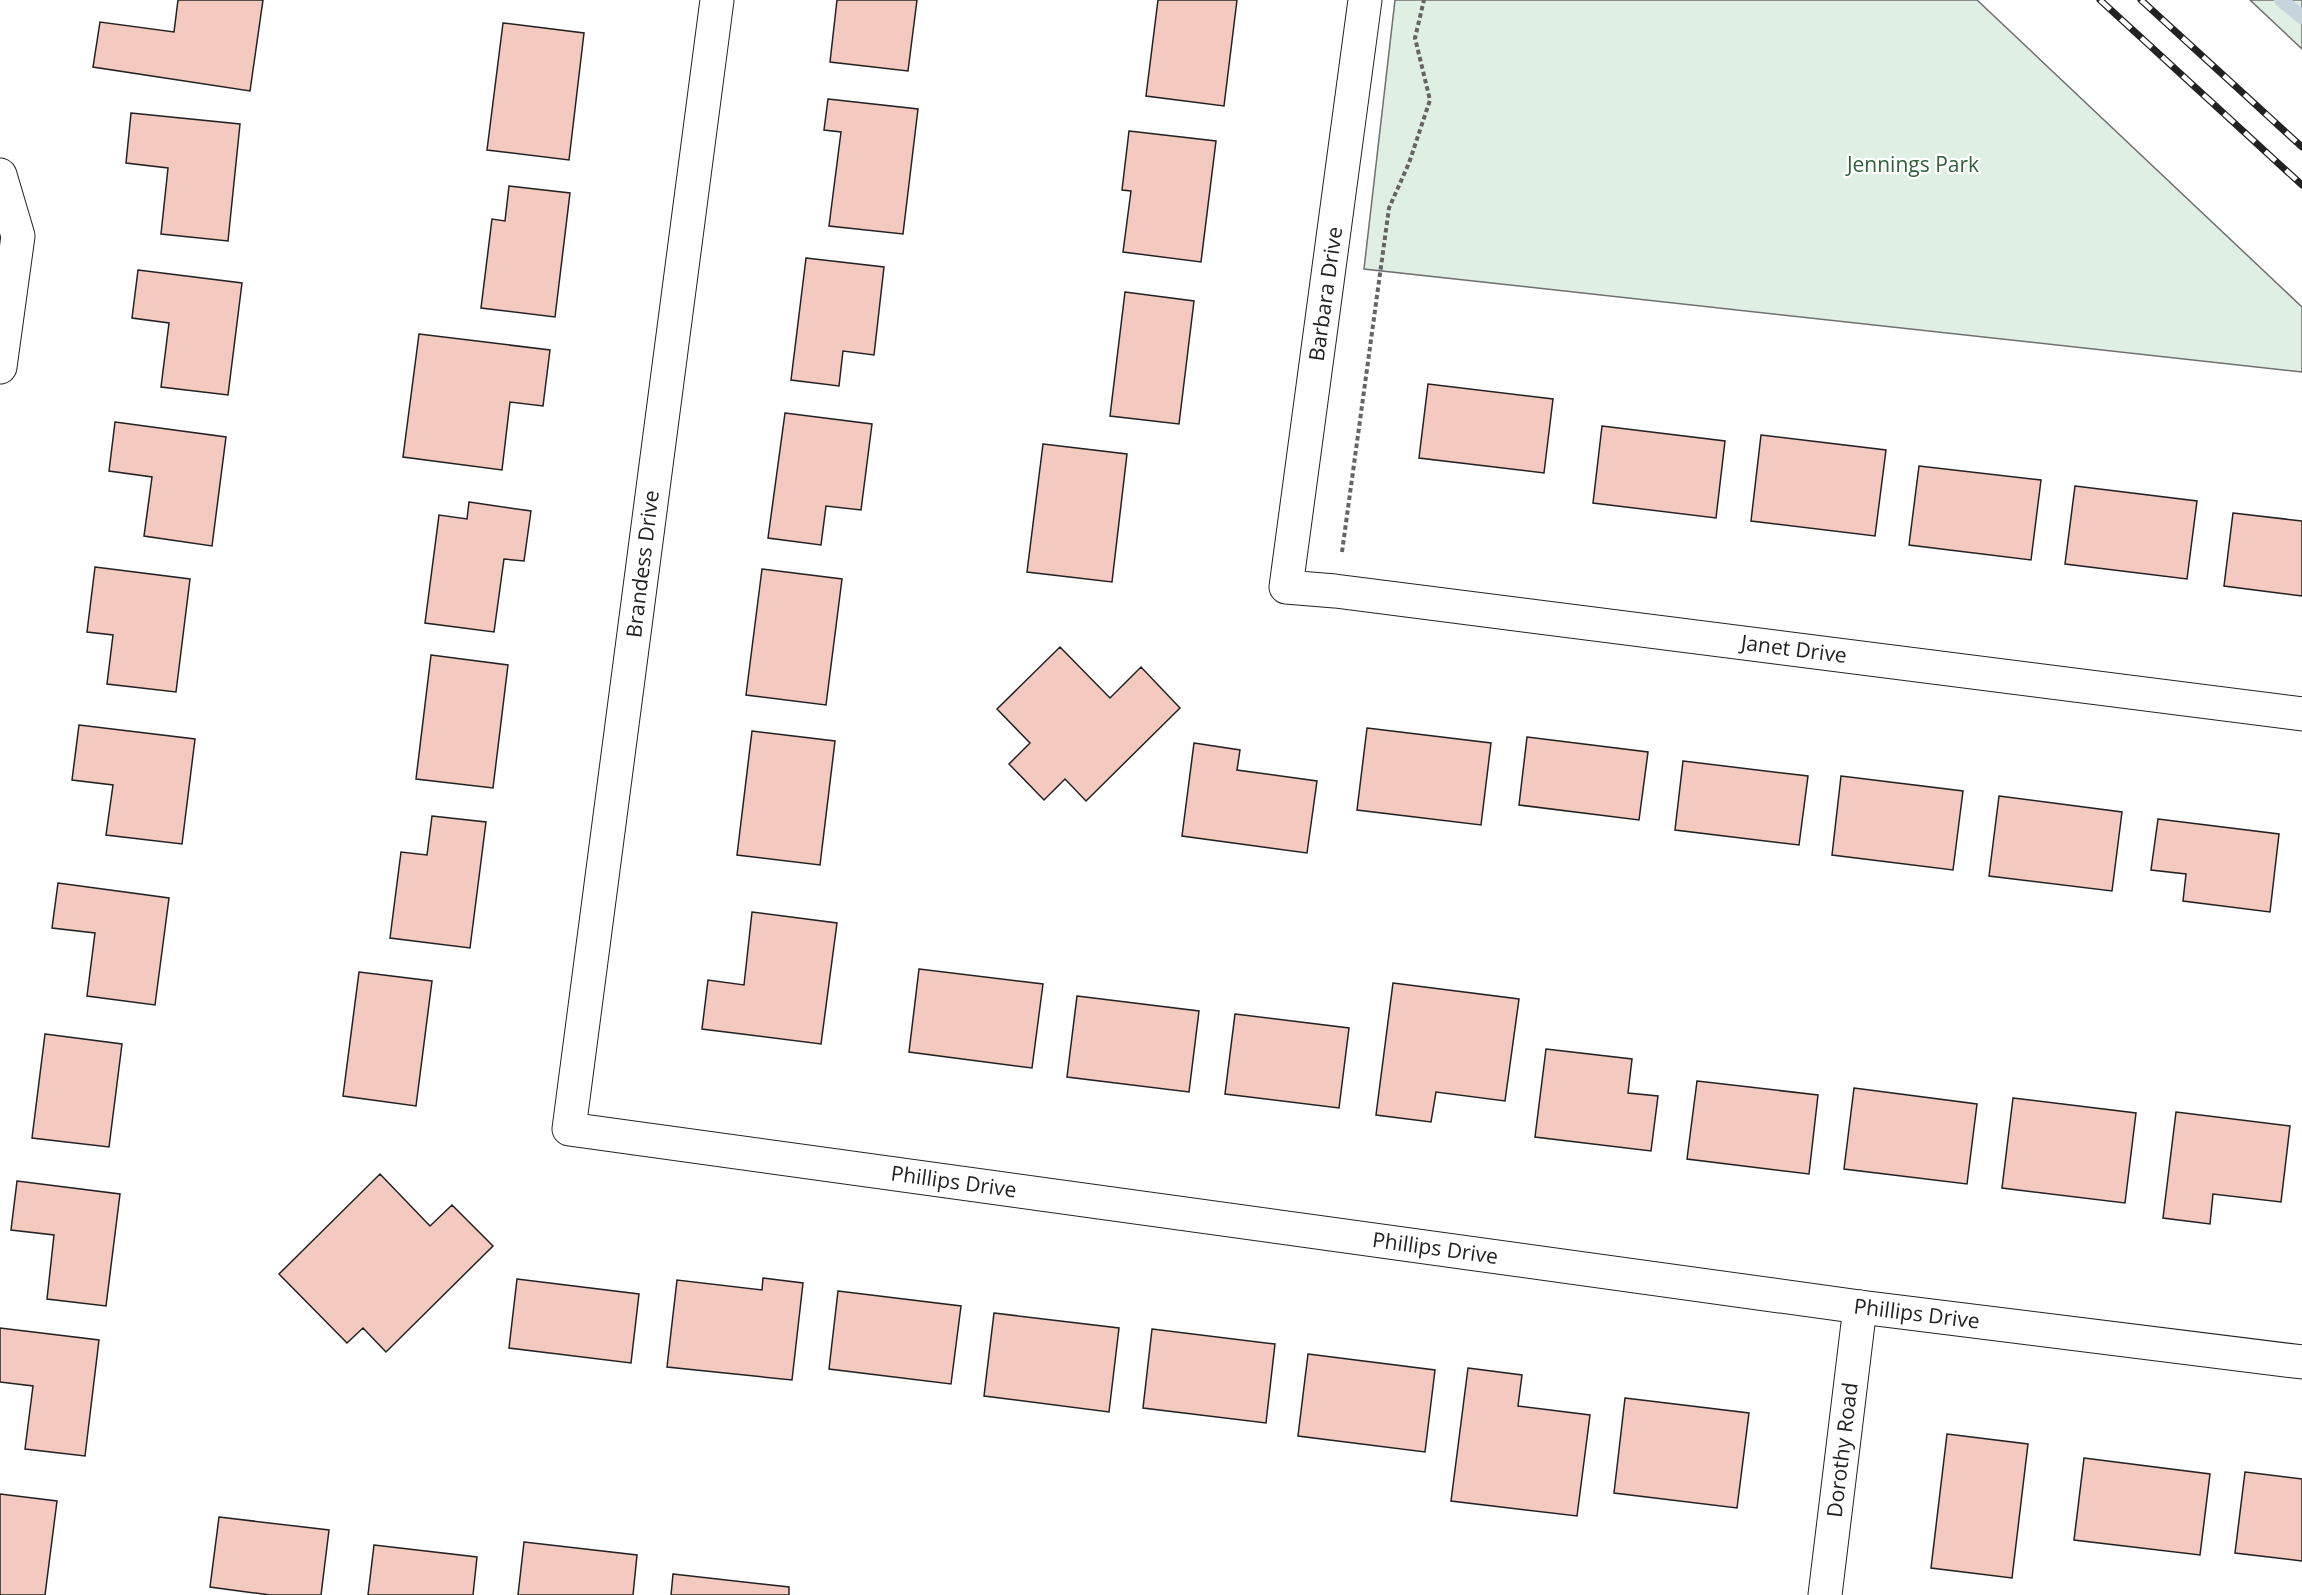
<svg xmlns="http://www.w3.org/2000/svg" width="2302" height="1595" font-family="'Open Sans',sans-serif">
<rect width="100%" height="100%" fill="#fff"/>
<path fill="#e0efe3" stroke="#6f6f6f" stroke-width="1.5" d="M1395 0H1977L2302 307V372L1364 269Z
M2250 0H2302V49Z"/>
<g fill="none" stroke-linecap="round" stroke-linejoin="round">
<path stroke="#c7d3dd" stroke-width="14" d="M2281 0 2302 17"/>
</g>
<path fill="#f3c9c0" stroke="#222" stroke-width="1.5" d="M178 0H263L250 91 93 67 100 22 174 32Z
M837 0H917L908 71 830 62Z
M1158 0H1237L1224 106 1146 96Z
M503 23 584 33 569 160 487 150Z
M828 99 918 109 903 234 829 226 841 132 824 130Z
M131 113 240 124 228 241 161 234 168 168 126 163Z
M1129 131 1216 141 1201 262 1123 252 1131 191 1122 190Z
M509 186 570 193 555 317 481 308 492 219 505 221Z
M806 258 884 267 874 355 843 351 839 386 791 380Z
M138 270 242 283 228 395 161 387 169 323 132 318Z
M1125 292 1194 301 1179 424 1110 416Z
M419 334 550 350 543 406 510 402 502 470 403 457Z
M1428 384 1553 399 1544 473 1419 458Z
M785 413 872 424 861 510 826 506 821 545 768 538Z
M115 422 226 437 212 546 144 536 152 477 109 471Z
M1602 426 1725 441 1716 518 1593 503Z
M1761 435 1886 450 1875 536 1751 521Z
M1043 444 1127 454 1112 582 1027 572Z
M1919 466 2041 480 2031 560 1909 545Z
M2075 486 2197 501 2187 579 2065 564Z
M469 502 531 511 524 561 504 559 494 632 425 623 439 515 467 519Z
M2233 513 2302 521V596L2224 586Z
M95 567 190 579 176 692 107 684 113 635 87 632Z
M762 569 842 579 826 705 746 695Z
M1060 647 1110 698 1141 667 1180 708 1086 801 1065 779 1044 800 1009 764 1030 743 997 709Z
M431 655 508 665 493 788 416 779Z
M79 725 195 739 182 844 106 835 113 785 72 780Z
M1367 728 1491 743 1481 825 1357 810Z
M752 731 835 741 820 865 737 855Z
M1527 737 1648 752 1639 820 1519 805Z
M1194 743 1240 750 1237 770 1317 781 1307 853 1182 836Z
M1683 761 1808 776 1799 845 1675 830Z
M1841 776 1963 791 1953 870 1832 855Z
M1999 796 2122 812 2112 891 1989 876Z
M432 816 486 822 470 948 390 938 401 852 427 855Z
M2158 819 2279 834 2270 912 2183 901 2186 874 2151 870Z
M58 883 169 898 155 1005 87 996 95 933 52 928Z
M752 912 837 923 821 1044 702 1029 708 980 744 985Z
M919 969 1043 984 1032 1068 909 1052Z
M359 972 432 981 416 1106 343 1096Z
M1393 983 1519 999 1505 1101 1436 1092 1431 1122 1376 1115Z
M1077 996 1199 1011 1189 1092 1067 1077Z
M1235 1014 1349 1028 1339 1108 1225 1094Z
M45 1034 122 1044 109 1147 32 1138Z
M1546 1049 1632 1059 1628 1093 1658 1096 1651 1151 1535 1137Z
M1697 1081 1818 1095 1809 1174 1687 1159Z
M1854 1088 1977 1104 1967 1184 1844 1169Z
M2013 1098 2136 1113 2125 1203 2002 1188Z
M2176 1112 2290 1126 2281 1202 2213 1194 2210 1224 2163 1218Z
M380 1174 430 1226 452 1205 493 1246 386 1352 363 1328 347 1343 279 1274Z
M17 1181 120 1194 106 1306 47 1299 54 1235 11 1230Z
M763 1278 803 1283 792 1380 667 1367 677 1280 762 1290Z
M517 1279 639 1294 631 1363 509 1348Z
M838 1291 961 1306 951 1384 829 1369Z
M994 1313 1119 1328 1109 1412 984 1396Z
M0 1328 99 1340 85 1456 25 1449 33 1386 0 1382Z
M1152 1329 1275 1344 1266 1423 1143 1408Z
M1308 1354 1435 1370 1425 1452 1298 1436Z
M1468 1368 1522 1375 1518 1406 1590 1415 1577 1516 1451 1501Z
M1625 1398 1749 1413 1737 1508 1614 1493Z
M1947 1434 2028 1444 2012 1578 1931 1568Z
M2084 1458 2210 1474 2200 1555 2074 1540Z
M2245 1472 2302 1479V1561L2235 1553Z
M0 1494 57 1501 45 1595H0Z
M219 1517 329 1530 321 1595H270L210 1587Z
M524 1542 637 1555 633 1595H518Z
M374 1545 477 1557 473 1595H368Z
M673 1574 789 1587V1595H671Z"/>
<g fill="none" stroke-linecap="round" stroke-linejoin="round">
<defs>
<g id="street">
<path id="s1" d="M717 0 569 1129 1860 1307 2302 1362"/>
<path id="s2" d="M1365 0 1286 587 1335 591 2302 714"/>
<path d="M0 175 18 236 0 367"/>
<path id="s3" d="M1825 1595 1860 1307"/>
</g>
</defs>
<use href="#street" stroke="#222" stroke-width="35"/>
<path stroke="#646464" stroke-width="4" stroke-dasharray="4.5 3" stroke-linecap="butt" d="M1342 552 1389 208 1409 163 1430 100 1415 38 1424 0"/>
<use href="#street" stroke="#fff" stroke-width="33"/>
<defs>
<path id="rail" d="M2100 0 2302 185
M2141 0 2302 147"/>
</defs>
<use href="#rail" stroke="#222" stroke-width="7"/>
<use href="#rail" stroke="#fff" stroke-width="4.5" stroke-dasharray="14" stroke-linecap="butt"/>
</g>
<g text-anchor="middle" stroke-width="4.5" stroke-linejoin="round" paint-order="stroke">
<g font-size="21" fill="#2f5e38" stroke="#fff">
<text x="1913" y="172">Jennings Park</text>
</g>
<g font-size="21" fill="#222" stroke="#fff">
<text transform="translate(1326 294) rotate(-82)" y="7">Barbara Drive</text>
<text transform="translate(643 564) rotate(-83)" y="7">Brandess Drive</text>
<text dy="7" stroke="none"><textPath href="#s2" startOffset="1104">Janet Drive</textPath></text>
<text dy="7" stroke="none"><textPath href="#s1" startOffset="1527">Phillips Drive</textPath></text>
<text dy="7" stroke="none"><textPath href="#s1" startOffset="2013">Phillips Drive</textPath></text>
<text dy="7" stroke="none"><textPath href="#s1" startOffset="2499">Phillips Drive</textPath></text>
<text dy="7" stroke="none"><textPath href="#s3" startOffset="146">Dorothy Road</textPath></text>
</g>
</g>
</svg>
